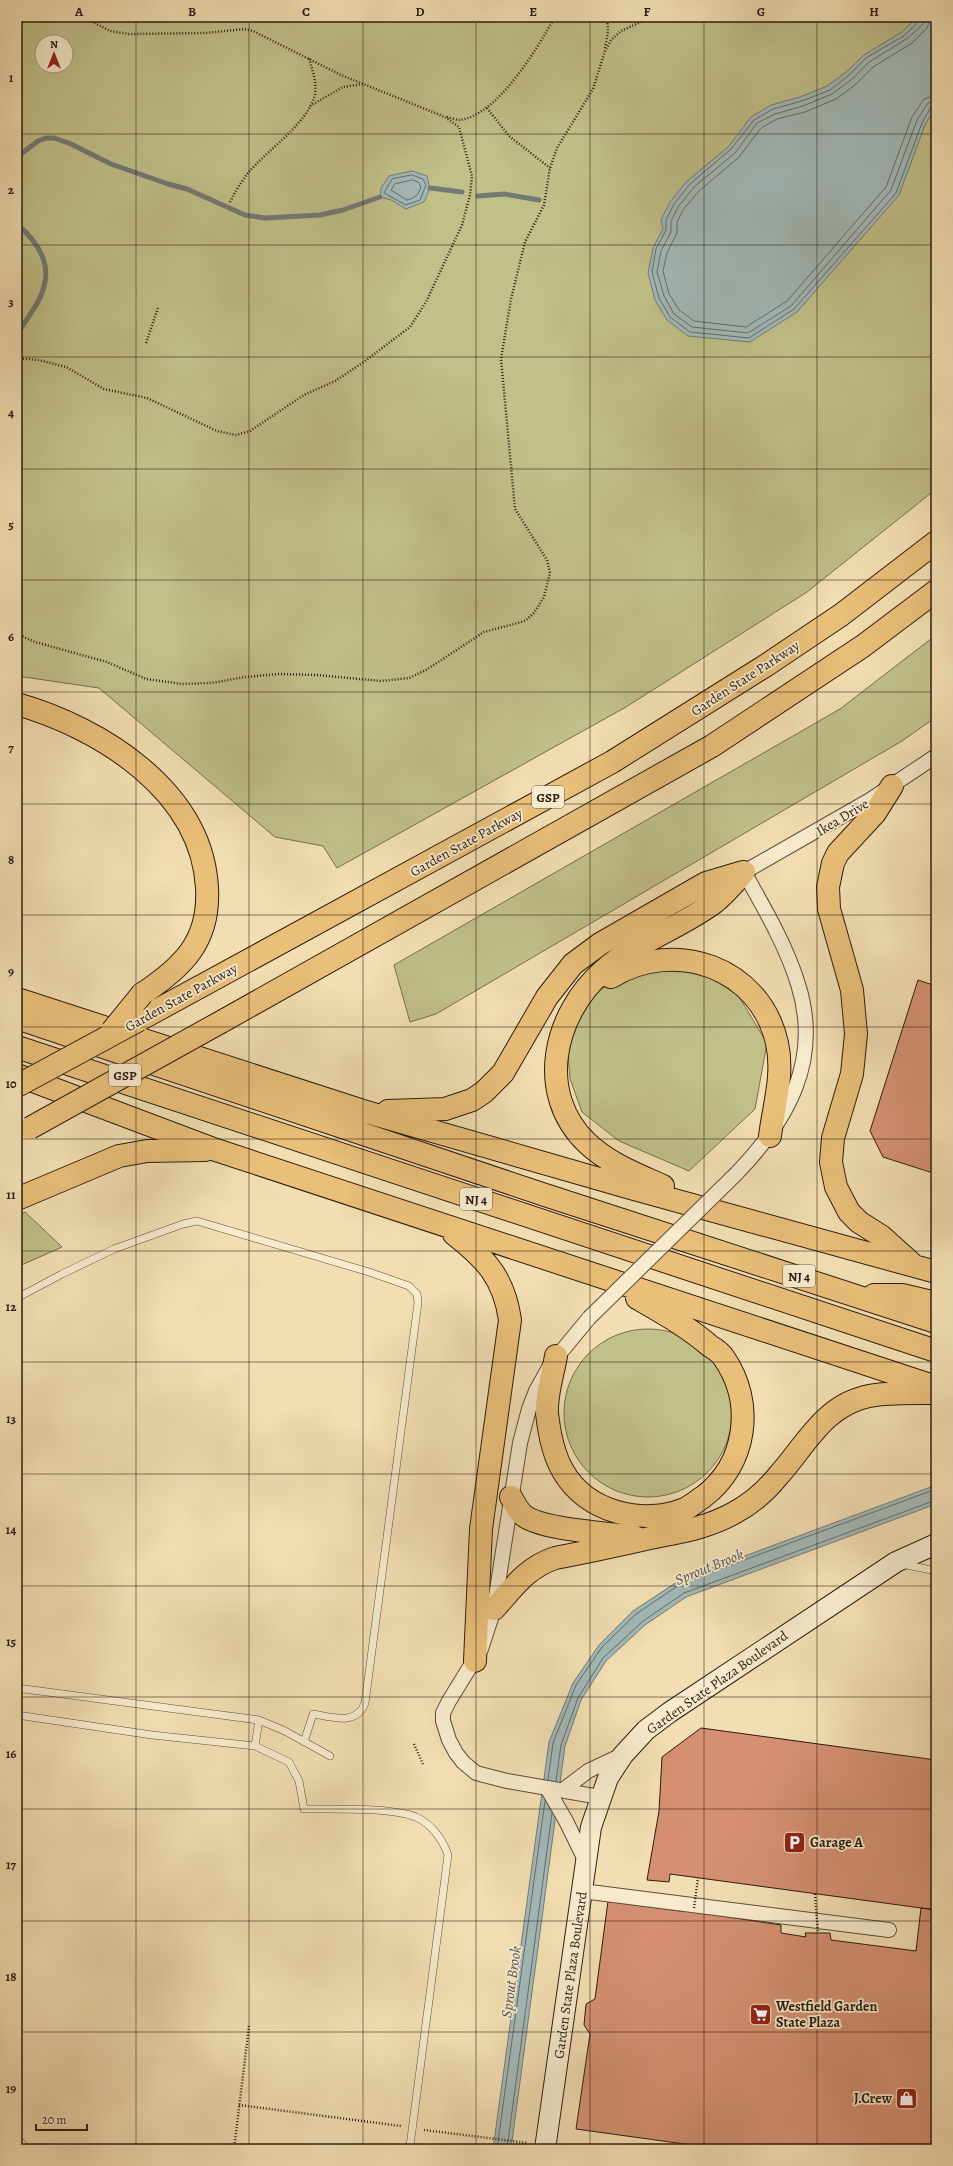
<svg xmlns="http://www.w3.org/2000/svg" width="953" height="2166" font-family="Alegreya,serif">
<rect width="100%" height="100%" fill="#f2deb2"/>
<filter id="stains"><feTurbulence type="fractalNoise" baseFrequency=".005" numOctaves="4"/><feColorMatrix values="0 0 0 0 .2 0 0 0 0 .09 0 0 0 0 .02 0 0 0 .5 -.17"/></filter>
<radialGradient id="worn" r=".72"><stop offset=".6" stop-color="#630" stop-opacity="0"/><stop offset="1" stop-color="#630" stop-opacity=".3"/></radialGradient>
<path fill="#c0c088" stroke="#766e4c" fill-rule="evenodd" d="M17 17H936V489L807 592 626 707 337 868 323 846 275 837 99 688 17 676ZM42 42H66V66H42Z
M936 635V717L902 741 436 1014 410 1022 394 965 840 709Z
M692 967 738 995 767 1043 755 1109 689 1171 619 1141 582 1112 570 1079 567 1041 584 1000 631 971Z
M25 1212 62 1247 17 1267V1216Z
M564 1413a84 84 0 1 1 168 0a84 84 0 1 1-168 0Z"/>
<path fill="#a2b9b9" stroke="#737a76" d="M917 17H936V107L925 125 899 195 797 312 750 342 688 336 667 320 655 300 648 273 653 248 663 229 661 220 670 202 687 181 728 147 751 117 771 105 800 97 827 86 845 73 864 55 902 32Z
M412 171 427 176C430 190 430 189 424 202L406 209 391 200 380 197 381 188 389 176Z
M936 1485V1504L686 1597 645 1625 606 1661 581 1700 565 1746 511 2149H493L549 1742 573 1683 599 1645 633 1611 680 1580Z"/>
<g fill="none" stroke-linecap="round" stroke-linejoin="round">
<path stroke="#686a65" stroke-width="1" d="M920 17 919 21 905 35 866 58 848 76 830 90 802 101 773 109 754 120 731 149 690 184 674 204 666 220V230L656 249 652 272 659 298 670 317 690 332 749 338 794 309 896 193 922 123 931 107 936 106
M925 17 923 24 908 38 869 62 851 80 832 94 803 106 775 114 757 123 735 153 694 187 678 207 671 221V232L661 251 657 272 664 296 674 314 692 327 748 333 791 306 891 190 917 120 928 103 936 101
M931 17 927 28 912 43 873 67 855 85 836 99 805 112 777 119 761 128 739 157 698 192 683 210 677 222V233L667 253 663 271 669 294 679 310 694 321 746 327 787 301 886 187 912 117 924 99 936 95
M412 175 423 179 426 185 420 200 406 205 384 193 392 179Z
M413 180 418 182 421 187C418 195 415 198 407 200L391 190 395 184Z
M548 1780 553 1743 576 1685 602 1647 636 1614 682 1583 936 1489
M556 1781 561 1745 578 1698 603 1658 643 1621 684 1593 936 1500
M497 2149 545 1801
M507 2149 552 1813"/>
<path stroke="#737a76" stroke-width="5" d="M17 157 38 141 46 138H54L71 144 111 164 168 184 187 189 245 215 265 218 320 215 343 210 380 197
M430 188 462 192
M478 196 504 194 539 200
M17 224C48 251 56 277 31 313 27 319 23 327 17 333"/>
</g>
<path fill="#d49071" stroke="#2d1b11" d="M918 980 936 986V1174L883 1157 870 1131Z
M701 1728 936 1760V1910L670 1874 669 1882 647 1880 659 1811 662 1757Z
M608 1901 680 1911 687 1907 703 1909 709 1914 781 1925V1933L806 1937 805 1933H830L831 1940 916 1951 921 1908 936 1910V2149H699V2146L576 2129 590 2034 584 2025 586 2004 595 1999Z"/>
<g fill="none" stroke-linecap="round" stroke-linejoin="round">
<defs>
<path id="lane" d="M17 1298 62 1274 114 1249 183 1224 197 1221 369 1272 409 1286 417 1294 418 1303 365 1703C357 1726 331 1717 313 1714L304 1742
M902 1564 936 1571
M17 1688 259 1720 285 1731 330 1756
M17 1715 152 1735 255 1746
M259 1720 255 1746 289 1762 299 1781 304 1809C331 1809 396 1807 418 1818 432 1825 443 1840 448 1855L410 2146
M17 2139 28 2149"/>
<path id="street" d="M737 1173C788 1120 822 1060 798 984 786 945 764 908 744 872L870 800 936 756
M589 1318 551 1364 536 1391 529 1409 520 1443 494 1609 481 1649 449 1701 443 1713V1721L449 1740 456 1753 463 1762 476 1773 507 1781 600 1797
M547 1788 566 1821 586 1862
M563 1790 588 1771 622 1755
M582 1891 889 1930"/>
<path id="secondary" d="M545 2149 591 1827 608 1778 623 1755 646 1730 670 1712 896 1562 936 1544"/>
<path id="highway" d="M17 704C101 728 202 791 207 888 210 941 183 967 142 994
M892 786 875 813 838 853 833 863 828 887 829 909 852 990 856 1034 852 1074 833 1138 831 1162 836 1187 849 1212 859 1222 881 1236 911 1263
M611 977C675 938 760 967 777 1043 784 1074 774 1105 770 1136
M17 999 363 1111 634 1189 936 1272
M17 1018 545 1195 936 1322
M139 1020 612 762 765 666 841 615 936 542
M221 1022 712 746 863 646 936 591
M17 1047 936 1351
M17 1075 216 1150 936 1387
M388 1111 445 1109 472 1100 484 1092 503 1073 547 997 573 964 600 944 706 883 743 872
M663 1186C636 1174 608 1163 587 1143 535 1093 554 1014 603 971 636 942 680 928 715 902 725 894 735 882 744 872
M17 1199 119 1156 147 1151 205 1150
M454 1234C486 1259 504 1278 510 1320L481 1529 475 1661
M874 1295H902L936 1303
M556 1356C553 1374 546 1394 547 1413 549 1432 553 1454 563 1471 586 1512 642 1526 685 1509 691 1506 697 1501 703 1497 747 1464 755 1403 724 1358 721 1353 715 1349 710 1346 688 1327 663 1313 637 1298
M511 1497C514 1503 518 1510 523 1515 541 1530 609 1533 635 1537
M494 1609C514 1587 526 1568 555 1558 587 1552 619 1545 650 1538 680 1532 707 1528 734 1513 751 1504 766 1491 778 1476 806 1445 824 1405 869 1396 890 1392 912 1393 933 1393"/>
</defs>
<use href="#lane" stroke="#5e4c39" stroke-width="8"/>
<use href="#street" stroke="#5e4c39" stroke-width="16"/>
<use href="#secondary" stroke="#2d1b11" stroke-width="22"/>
<use href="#highway" stroke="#2d1b11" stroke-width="24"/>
<path stroke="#2d1b11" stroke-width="2.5" stroke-dasharray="1 2" stroke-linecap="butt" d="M605 48 608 31 607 17
M310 106 343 87 364 84
M487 108 509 136 550 168
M447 117C451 118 456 120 459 120 498 116 537 48 555 17
M230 202C235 192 241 182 248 173 267 150 308 124 315 94 317 81 312 70 309 58
M146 343 158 308
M17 358 39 360 66 367 104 389 147 398 217 431 236 435 250 431 304 395 335 381 361 364 410 327 426 302 462 225 470 195 472 176 459 127 445 117 341 75 253 31 244 29 206 33 129 34 110 31 83 17
M17 634 35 642 107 662 146 679 182 684 211 683 245 677 279 674 317 675 381 681 409 678 426 670 484 632 525 621 534 613 544 597 550 573 547 560 515 509 501 359 511 299 525 242 544 205 550 168 557 148 593 89 605 51 611 40 621 31 647 19 662 17
M414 1744 423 1764
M239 2105 401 2126
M424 2130 528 2143
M234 2149 249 2026"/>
<use href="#lane" stroke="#f7eacd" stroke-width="7"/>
<use href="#street" stroke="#f7eacd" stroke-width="14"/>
<use href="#secondary" stroke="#f7eacd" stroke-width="20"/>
<use href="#highway" stroke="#e9bf79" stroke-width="22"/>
<defs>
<path id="street-bridge" d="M589 1318 737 1173"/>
<path id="highway-bridge" d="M112 1031 142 994
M17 1086 139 1020
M30 1128 221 1022"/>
</defs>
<use href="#street-bridge" stroke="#5e4c39" stroke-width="16" stroke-linecap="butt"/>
<use href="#highway-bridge" stroke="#2d1b11" stroke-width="24" stroke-linecap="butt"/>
<path stroke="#2d1b11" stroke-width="2.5" stroke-dasharray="1 2" stroke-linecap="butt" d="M815 1894 818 1933
M694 1908 698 1878"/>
<use href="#street-bridge" stroke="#f7eacd" stroke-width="14"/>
<use href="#highway-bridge" stroke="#e9bf79" stroke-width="22"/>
</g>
<path fill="none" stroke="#2d1b11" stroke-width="1" stroke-opacity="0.55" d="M136 17V2149M249 17V2149M363 17V2149M476 17V2149M590 17V2149M704 17V2149M817 17V2149M17 134H936M17 245H936M17 357H936M17 469H936M17 580H936M17 692H936M17 804H936M17 915H936M17 1027H936M17 1139H936M17 1251H936M17 1362H936M17 1474H936M17 1586H936M17 1697H936M17 1809H936M17 1921H936M17 2032H936"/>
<defs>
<symbol id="parking-square" viewBox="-11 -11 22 22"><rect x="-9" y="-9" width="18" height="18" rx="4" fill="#8f2418" stroke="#f7eacd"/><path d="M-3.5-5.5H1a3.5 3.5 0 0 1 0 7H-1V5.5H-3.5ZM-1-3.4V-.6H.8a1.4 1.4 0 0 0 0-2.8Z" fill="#fff"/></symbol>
<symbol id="supermarket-square" viewBox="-11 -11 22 22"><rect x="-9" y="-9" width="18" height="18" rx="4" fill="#8f2418" stroke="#f7eacd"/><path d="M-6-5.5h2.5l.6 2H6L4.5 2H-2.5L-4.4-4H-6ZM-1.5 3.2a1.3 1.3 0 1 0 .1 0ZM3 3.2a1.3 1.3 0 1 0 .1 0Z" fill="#fff"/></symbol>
<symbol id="shop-square" viewBox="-11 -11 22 22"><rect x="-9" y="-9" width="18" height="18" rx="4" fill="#8f2418" stroke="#f7eacd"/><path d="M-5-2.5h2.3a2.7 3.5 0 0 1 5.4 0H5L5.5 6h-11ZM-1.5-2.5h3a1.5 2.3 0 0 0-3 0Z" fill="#fff"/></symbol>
</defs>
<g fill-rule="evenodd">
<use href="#parking-square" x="782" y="1830" width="25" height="25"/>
<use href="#supermarket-square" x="748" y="2002" width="25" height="25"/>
<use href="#shop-square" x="894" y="2086" width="25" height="25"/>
</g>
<g text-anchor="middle" stroke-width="3.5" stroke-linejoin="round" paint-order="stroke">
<g fill="#f7eacd" stroke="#6a5949" stroke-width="1">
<rect x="532" y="786" width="32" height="22" rx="3"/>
<rect x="109" y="1064" width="32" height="22" rx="3"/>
<rect x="460" y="1188" width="32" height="22" rx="3"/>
<rect x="783" y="1265" width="32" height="22" rx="3"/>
</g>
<g font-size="13" font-weight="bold" fill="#2d1b11">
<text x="548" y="802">GSP</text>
<text x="125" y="1080">GSP</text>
<text x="476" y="1204">NJ 4</text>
<text x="799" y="1281">NJ 4</text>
</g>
<g font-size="14" fill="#2d1b11" stroke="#f7eacd">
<text transform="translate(745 678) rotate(-33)" y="5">Garden State Parkway</text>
<text transform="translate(842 817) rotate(-31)" y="5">Ikea Drive</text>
<text transform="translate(466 842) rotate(-29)" y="5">Garden State Parkway</text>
<text transform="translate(181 997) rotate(-29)" y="5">Garden State Parkway</text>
<text transform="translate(717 1682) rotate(-35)" y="5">Garden State Plaza Boulevard</text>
<text transform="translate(570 1975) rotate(-82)" y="5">Garden State Plaza Boulevard</text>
</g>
<g font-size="14" font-weight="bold" fill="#2d1b11" stroke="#f7eacd" text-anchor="start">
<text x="810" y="1847">Garage A</text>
<text x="776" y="2011">Westfield Garden<tspan x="776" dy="16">State Plaza</tspan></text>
<text x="892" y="2103" text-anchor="end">J.Crew</text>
</g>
<g font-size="15" font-style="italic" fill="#56524c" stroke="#f7eacd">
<text transform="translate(709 1567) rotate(-22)" y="5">Sprout Brook</text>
<text transform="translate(511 1982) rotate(-82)" y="5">Sprout Brook</text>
</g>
</g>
<rect width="953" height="2166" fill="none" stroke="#f2deb2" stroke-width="44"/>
<g transform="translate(54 54)"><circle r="19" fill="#f7eacd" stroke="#a69782"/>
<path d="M0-3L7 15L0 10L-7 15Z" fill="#8f2418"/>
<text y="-6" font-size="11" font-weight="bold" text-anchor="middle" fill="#2d1b11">N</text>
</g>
<path d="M36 2124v6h51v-6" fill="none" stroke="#2d1b11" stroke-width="2"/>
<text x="42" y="2124" font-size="12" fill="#2d1b11" stroke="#f7eacd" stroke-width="3" paint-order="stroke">20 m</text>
<rect x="22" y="22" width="909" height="2122" fill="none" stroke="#2d1b11" stroke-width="1.5"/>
<g font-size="13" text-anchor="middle" font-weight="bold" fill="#2d1b11">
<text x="79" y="16">A</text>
<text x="192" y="16">B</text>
<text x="306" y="16">C</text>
<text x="420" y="16">D</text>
<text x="533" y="16">E</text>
<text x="647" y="16">F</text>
<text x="761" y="16">G</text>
<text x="874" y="16">H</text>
<text x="11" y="82">1</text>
<text x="11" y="194">2</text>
<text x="11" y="306">3</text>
<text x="11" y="417">4</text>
<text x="11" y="529">5</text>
<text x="11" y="641">6</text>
<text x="11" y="752">7</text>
<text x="11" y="864">8</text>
<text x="11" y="976">9</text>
<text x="11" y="1088">10</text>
<text x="11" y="1199">11</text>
<text x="11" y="1311">12</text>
<text x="11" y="1423">13</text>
<text x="11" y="1534">14</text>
<text x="11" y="1646">15</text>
<text x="11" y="1758">16</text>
<text x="11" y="1869">17</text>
<text x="11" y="1981">18</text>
<text x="11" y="2093">19</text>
</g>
<rect width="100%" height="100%" filter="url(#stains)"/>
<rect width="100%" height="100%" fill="url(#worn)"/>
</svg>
